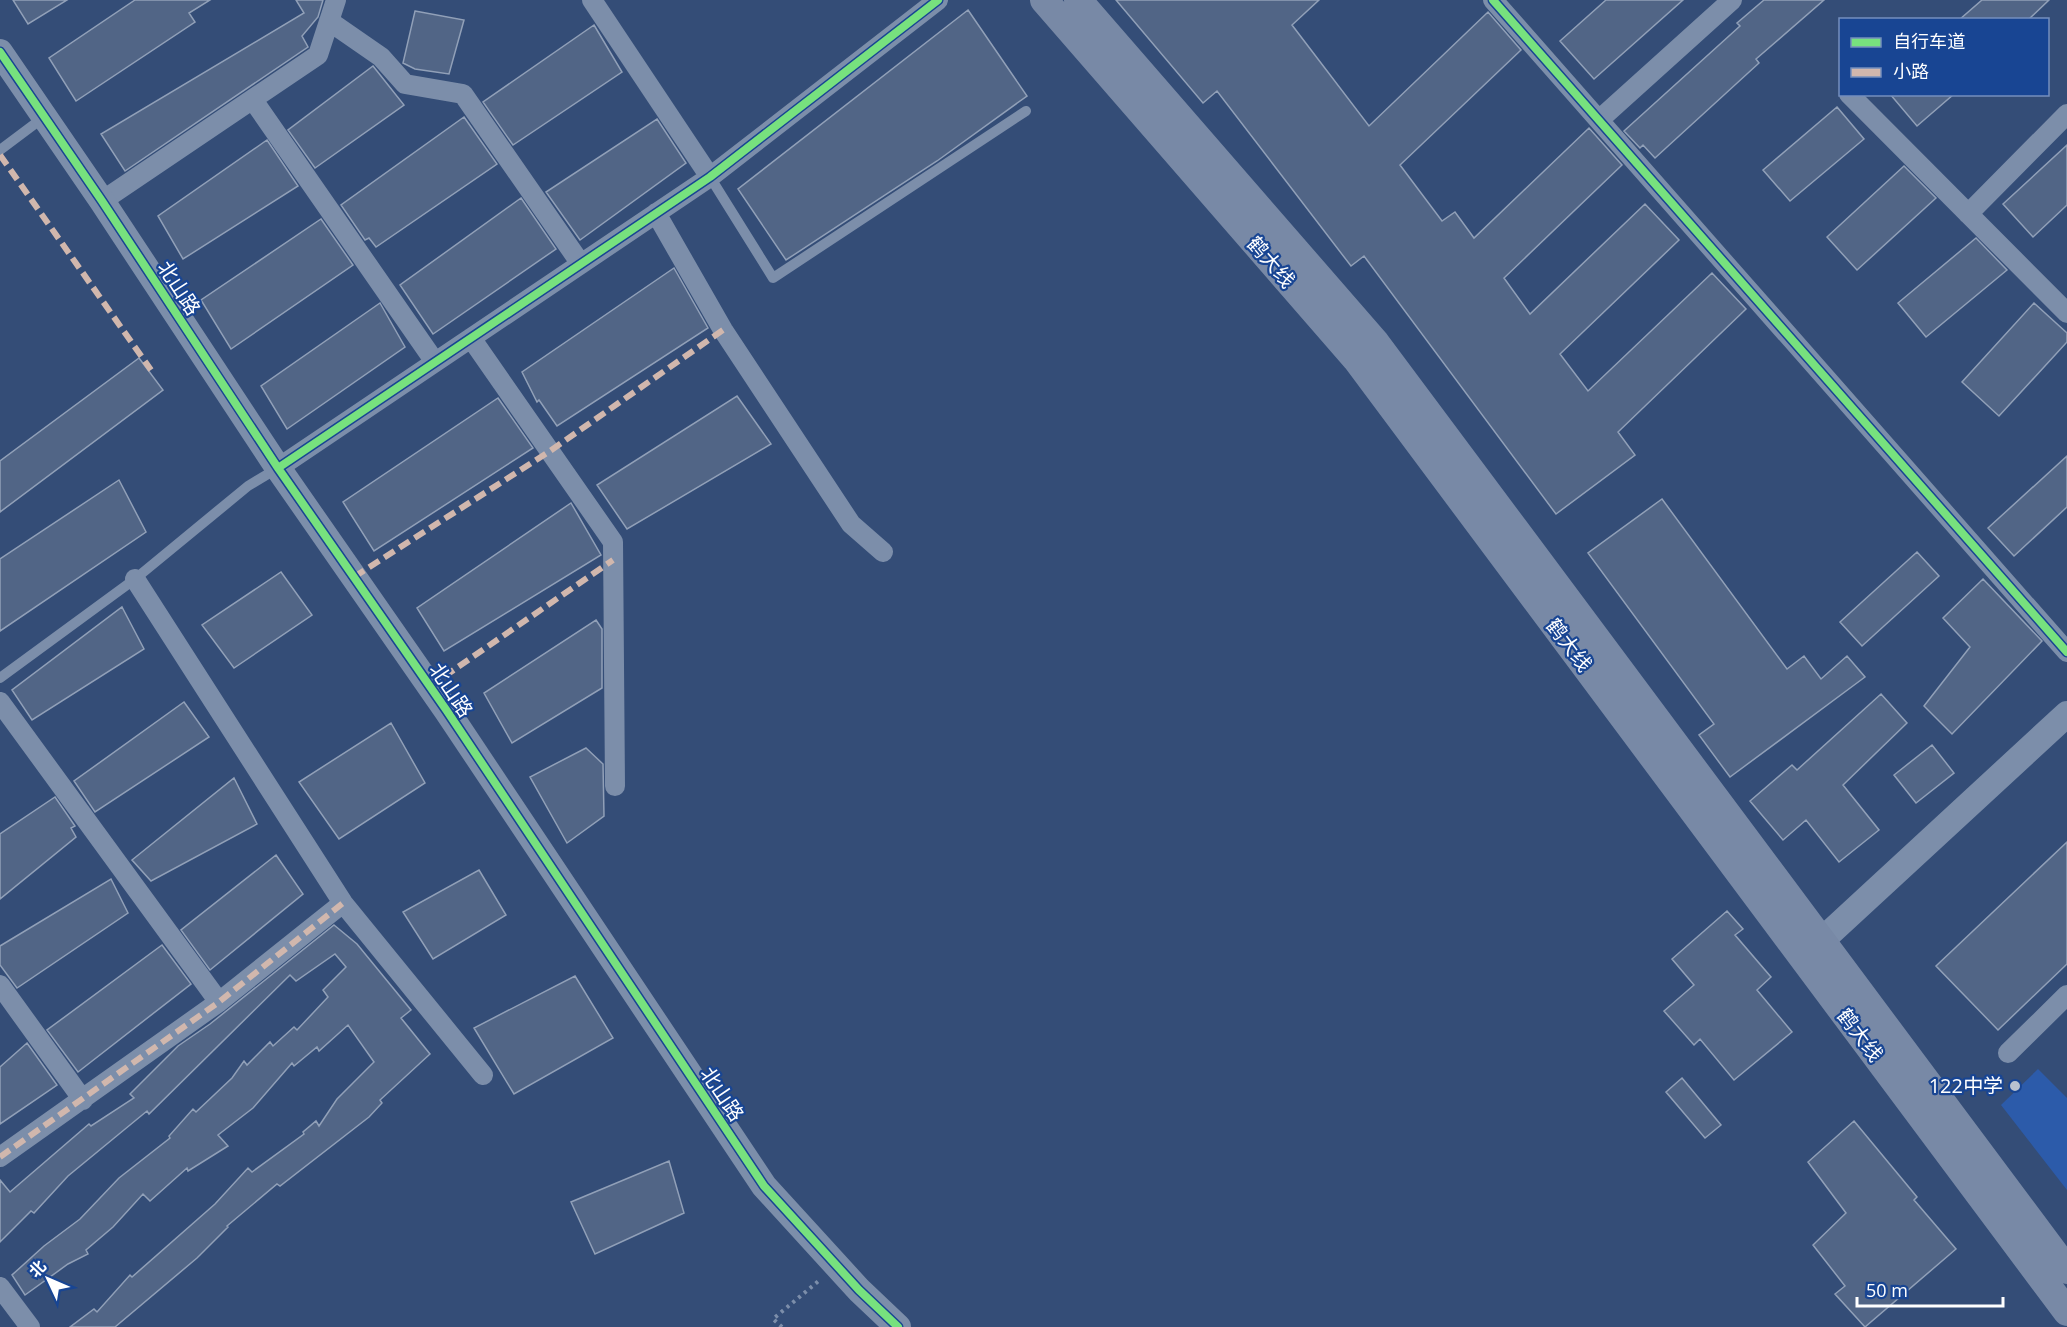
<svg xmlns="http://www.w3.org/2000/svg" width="2067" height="1327" font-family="'Open Sans','Noto Sans SC',sans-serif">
<rect width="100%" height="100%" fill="#344d77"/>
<path fill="#2c5baa" d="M2038 1069 2067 1098V1190L2001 1105Z"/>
<path fill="#516586" stroke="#91a0b8" stroke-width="1.5" d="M13 0H67L28 24Z
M135 0H210L189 13 195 22 76 101 49 58Z
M296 0H323L318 17 302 36 308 47 125 171 101 134 304 13Z
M1116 0H1319L1292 25 1369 126 1488 12 1521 50 1400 165 1442 221 1455 212 1474 238 1589 128 1622 165 1504 278 1530 314 1645 204 1679 240 1560 354 1588 391 1712 273 1746 309 1618 432 1635 455 1556 514 1364 256 1351 266 1217 91 1203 103Z
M1606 0H1683L1594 79 1560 41Z
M1764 0H1824L1756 59 1759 63 1655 158 1643 145 1640 148 1624 131 1740 26 1737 23Z
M1982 0H2049L2028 20H1959Z
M968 10 1027 96 937 161 786 260 738 189Z
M415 11 464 20 449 74 415 69 403 63Z
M594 25 622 72 513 145 483 102Z
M373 66 404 105 315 168 288 130Z
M1890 94H1954L1917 126Z
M1837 107 1864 139 1790 201 1763 170Z
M464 117 497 164 376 247 369 238 365 240 341 205Z
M657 119 686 163 580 240 546 192Z
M267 140 298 186 183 259 158 216Z
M2067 145V205L2033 237 2003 204Z
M1904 166 1936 198 1857 270 1827 237Z
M521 198 556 249 433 334 400 285Z
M321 219 353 265 231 349 201 300Z
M1976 238 2007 270 1926 337 1898 303Z
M674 268 708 328 557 426 539 400 537 402 522 372Z
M380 303 405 347 287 429 261 386Z
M2034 303 2067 333V342L1999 416 1962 382Z
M139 358 163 390 0 512V461Z
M737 396 771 444 627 529 597 485Z
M498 398 533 448 374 551 343 502Z
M2067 456V507L2014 556 1988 528Z
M119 480 146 532 0 631V559Z
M1662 499 1787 669 1804 656 1821 679 1847 656 1865 677 1730 777 1699 735 1714 724 1588 553Z
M571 503 601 555 444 651 417 608Z
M1917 552 1939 576 1862 646 1840 622Z
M281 572 312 615 234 668 202 625Z
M1983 579 2042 641 1952 734 1924 706 1970 647 1943 618Z
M122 607 144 649 32 720 12 690Z
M596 620 602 629V688L512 743 484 693Z
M1881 694 1907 723 1843 785 1879 830 1839 862 1806 820 1783 840 1750 801 1792 765 1797 770Z
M184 702 209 737 95 812 74 781Z
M391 723 425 783 339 839 299 782Z
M1932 745 1954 773 1916 803 1894 775Z
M586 748 603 764 604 816 567 843 530 777Z
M234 778 257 824 151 881 132 860Z
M55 797 75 826 71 828 76 837 0 899V834Z
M2067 842V964L1998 1030 1936 966Z
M276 855 303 894 210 970 181 930Z
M479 870 506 915 433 959 403 912Z
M111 879 128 913 17 988 0 965V946Z
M1727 911 1743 929 1735 935 1771 977 1757 990 1792 1032 1734 1080 1700 1039 1694 1045 1664 1011 1694 985 1672 959Z
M334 925 357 944 411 1010 401 1018 430 1054 380 1100 382 1103 369 1117 280 1186 277 1184 227 1226 228 1227 197 1258 115 1327H70L94 1309 97 1312 130 1275 132 1277 215 1204 248 1168 252 1172 304 1134 303 1132 316 1121 319 1126 337 1099 374 1062 348 1025 319 1051 317 1047 294 1066 292 1063 253 1108 218 1135 228 1146 188 1171 187 1168 150 1201 143 1194 113 1227 86 1250 88 1254 68 1264 25 1295 12 1275 44 1246 80 1219 119 1178 170 1138 169 1136 193 1109 196 1112 232 1078 244 1061 247 1065 270 1042 273 1046 294 1027 297 1030 328 997 323 990 346 967 335 954 296 981 290 975 149 1114 147 1111 68 1176 34 1213 31 1211 0 1242V1180L10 1192 89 1124 91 1126 134 1098 130 1094 178 1046 210 1024Z
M162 945 191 984 78 1072 47 1030Z
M575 976 613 1038 514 1094 474 1028Z
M27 1043 57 1085 0 1124V1067Z
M1682 1078 1721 1125 1705 1138 1666 1092Z
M1854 1121 1917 1197 1914 1200 1956 1249 1865 1327 1835 1294 1845 1286 1813 1245 1846 1213 1808 1162Z
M669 1161 684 1213 595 1254 571 1202Z"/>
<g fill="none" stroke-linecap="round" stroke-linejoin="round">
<path stroke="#7c8eaa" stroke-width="4" stroke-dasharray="3 4.5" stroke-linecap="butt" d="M782 1327 773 1319 821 1279"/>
<path stroke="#7c8eaa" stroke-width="10" d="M0 150 44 117
M710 177 773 278 1026 111
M0 678 135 579 248 486 278 468"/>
<path stroke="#7c8eaa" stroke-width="20" d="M592 0 710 177
M1493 0 2067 652
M329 21 381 57 405 84 463 94 581 264
M1849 94 2067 313
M253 100 435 362
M1599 120 1732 0
M102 201 318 55 336 0
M656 213 723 330 851 524 883 552
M1968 214 2067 114
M471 338 613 542 615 786
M278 468 710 177 938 0
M135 579 343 903 483 1075
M0 702 219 1002
M0 985 83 1100
M2008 1053 2067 995
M0 1157 219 1002 343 903
M0 1287 30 1327"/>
<path stroke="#7c8eaa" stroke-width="26" d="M0 52 102 201 278 468 447 711 764 1186 859 1290 898 1327
M1807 954 2067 714"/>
<path stroke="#7889a6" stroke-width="28" d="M1044 0 1356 359 2067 1312
M1078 0 1376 343 2067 1270"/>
<path stroke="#d1b7ad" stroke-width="6" stroke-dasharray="12 6" stroke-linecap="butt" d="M0 155 151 370
M354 577 550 451 723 330
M429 687 613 560
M0 1157 219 1002 343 903"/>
<defs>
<path id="cycleway" d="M1493 0 2067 652
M0 52 102 201 278 468 447 711 764 1186 859 1290 898 1327
M278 468 710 177 938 0"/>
</defs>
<use href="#cycleway" stroke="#184593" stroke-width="11"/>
<use href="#cycleway" stroke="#77e17e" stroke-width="8"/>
</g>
<circle fill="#b8c1cf" stroke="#184593" stroke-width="2" cx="2015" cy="1086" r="6"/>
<g text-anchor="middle" stroke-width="4.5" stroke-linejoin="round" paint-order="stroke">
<g font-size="20" fill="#fff" stroke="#184593">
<text transform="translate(1271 262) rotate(49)" y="7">鹤大线</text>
<text transform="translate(179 288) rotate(57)" y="7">北山路</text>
<text transform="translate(1569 645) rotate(53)" y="7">鹤大线</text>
<text transform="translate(451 690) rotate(56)" y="7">北山路</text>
<text transform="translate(1860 1035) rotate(53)" y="7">鹤大线</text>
<text transform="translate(722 1094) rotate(56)" y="7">北山路</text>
</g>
<g font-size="20" fill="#fff" stroke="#184593" text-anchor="end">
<text x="2003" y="1093">122中学</text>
</g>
</g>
<rect x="1839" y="18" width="210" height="78" fill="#184593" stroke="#748fbe" stroke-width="1.5"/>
<rect x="1851" y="38" width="30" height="9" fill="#77e17e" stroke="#748fbe" stroke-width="1.5"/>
<text x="1893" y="48" font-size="18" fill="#ffffff">自行车道</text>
<rect x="1851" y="68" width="30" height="9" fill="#d1b7ad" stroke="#748fbe" stroke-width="1.5"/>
<text x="1893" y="78" font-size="18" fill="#ffffff">小路</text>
<g transform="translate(48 1279) rotate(314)" stroke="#184593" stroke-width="4.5" paint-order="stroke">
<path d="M0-4.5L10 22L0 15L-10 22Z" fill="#ffffff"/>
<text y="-9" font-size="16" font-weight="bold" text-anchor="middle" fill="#ffffff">北</text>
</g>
<path d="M1857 1297v9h146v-9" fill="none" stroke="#ffffff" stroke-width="3"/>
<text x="1866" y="1297" font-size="18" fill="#ffffff" stroke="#184593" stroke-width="4.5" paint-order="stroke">50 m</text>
</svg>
